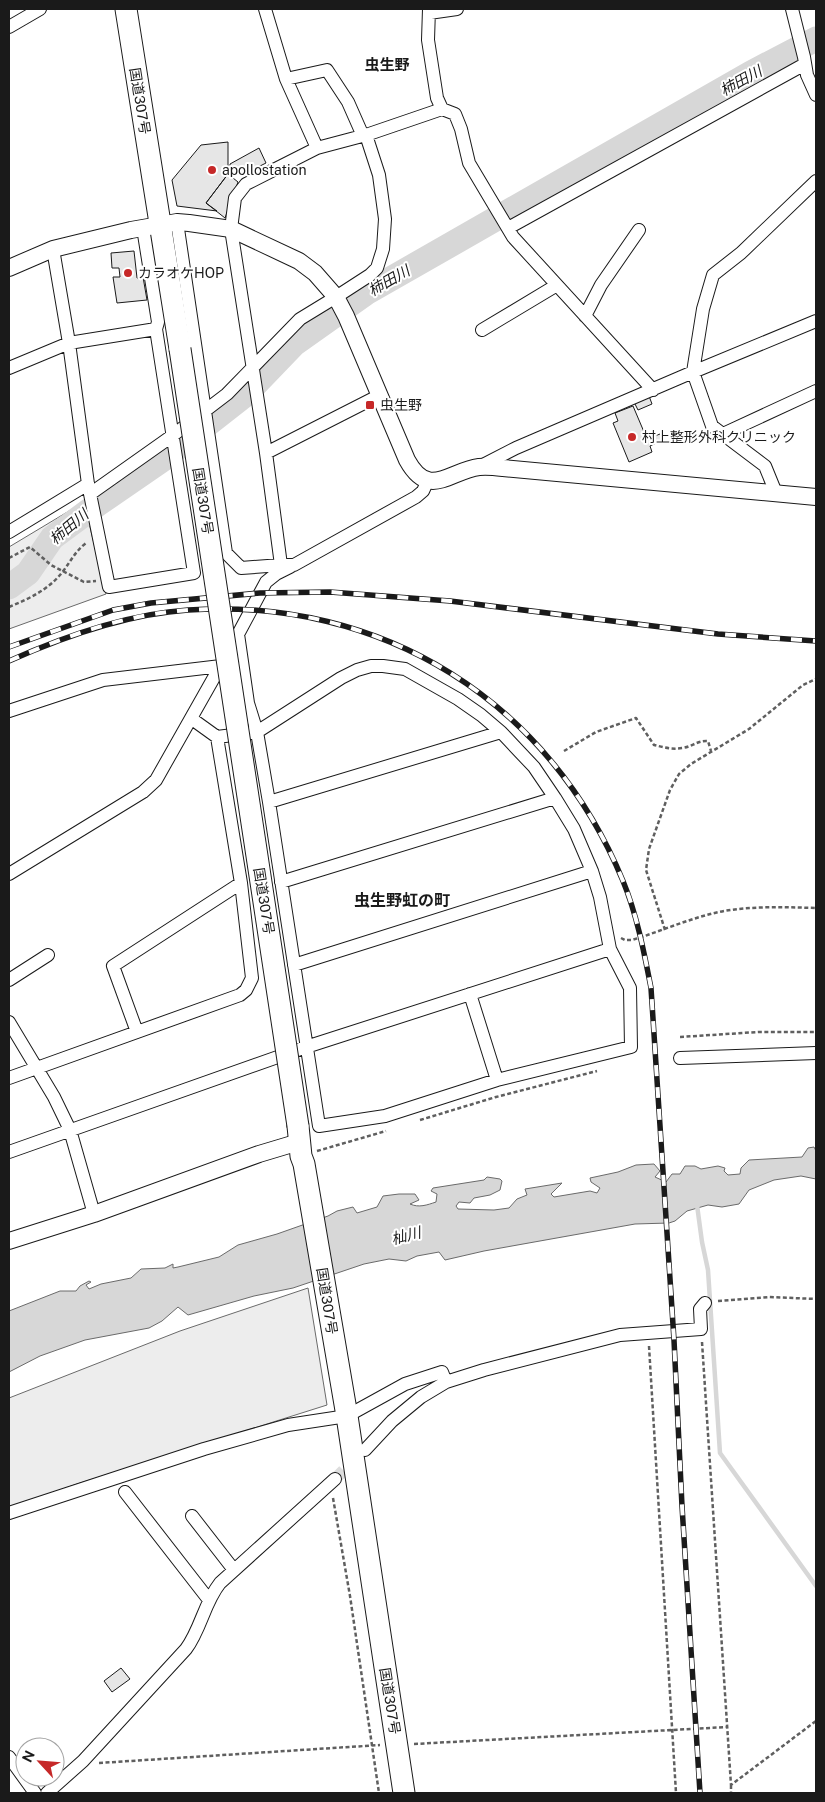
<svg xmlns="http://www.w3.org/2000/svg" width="825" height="1802" font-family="'Public Sans','Noto Sans JP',sans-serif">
<rect width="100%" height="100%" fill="#fff"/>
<path fill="#ededed" stroke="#6a6a6a" d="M84 502 106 594 9 629V547Z
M308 1288 327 1405 77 1484 9 1508V1398L180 1331Z"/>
<path fill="#d7d7d7" stroke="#6a6a6a" d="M814 1147 816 1151V1179L801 1176 774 1180 749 1190 739 1204 722 1207 708 1205 687 1211 675 1221 669 1223 635 1224 484 1251 445 1260 439 1252 417 1256 406 1261 389 1259 364 1264 293 1288 254 1296 188 1315 178 1307 162 1321 149 1328 85 1340 40 1356 9 1372V1311L60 1291H76L80 1286 89 1281 91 1282 86 1285 89 1289 101 1284 131 1278 141 1269 165 1268 173 1264V1268L178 1267 219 1257 238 1245 277 1234 328 1216 337 1211 353 1207 357 1213 377 1207 383 1196 399 1194H415L419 1200 410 1204C419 1208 427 1205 436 1202L437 1194 431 1191 433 1188 484 1180 487 1177 500 1179 502 1181 500 1190 490 1195 474 1198 470 1203 459 1202 456 1206 458 1209 494 1210 509 1208 517 1199 527 1195 525 1189 562 1183 551 1194 554 1197 590 1191 597 1193 600 1188 591 1182 590 1178 618 1172 636 1165 654 1164 660 1171 655 1177 666 1182 672 1174H680L685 1166H695L701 1169 718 1166 725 1168 724 1171 728 1175 740 1174 741 1168 749 1160 802 1157 808 1148Z"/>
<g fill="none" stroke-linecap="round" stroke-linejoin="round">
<path stroke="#d7d7d7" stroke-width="4.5" d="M697 1205 702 1242 708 1270 720 1453 816 1586"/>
<path stroke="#d7d7d7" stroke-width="25" d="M9 587 28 573 52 538 98 504 162 460 245 395 294 344 366 293 751 73 816 39"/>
</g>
<path fill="#e6e6e6" stroke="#1a1a1a" d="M228 142V174L206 203 217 211 177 206 172 180 201 145Z
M259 148 266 163 244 174 230 171V164Z
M228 174 238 182 225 218 206 203Z
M134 251 137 278 143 277 147 300 117 303 113 277H120L119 268H112L111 253Z
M649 396 652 404 638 410 634 402Z
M633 406 647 439 660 434 662 440 650 446 652 452 629 462 613 423 618 421 615 413Z
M121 1668 130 1679 112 1692 104 1681Z"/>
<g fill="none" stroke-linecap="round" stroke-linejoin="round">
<path stroke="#ddd" stroke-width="12" stroke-dasharray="12 6" stroke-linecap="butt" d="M335 1479 356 1458"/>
<defs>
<path id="minor" d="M265 9 286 79 317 148
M429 9 428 40 437 98 442 109
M792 9 804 57 807 75 816 95
M429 13 457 9
M9 27 40 9
M286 79 327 70 348 102 363 136
M177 222 226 553 241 568 281 565H294L416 497 423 491 428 480
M143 228 158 322 156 329
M508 228 805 64
M585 316 601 285 639 230
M482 330 557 285
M9 368 69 343 156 329 194 573 109 587 88 484 69 343 53 249
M723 434 816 391
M266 453 380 395
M479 467 516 448 693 372 816 321
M776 493 765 466 712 426 693 372 703 309 713 275 741 253 816 181
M90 494 172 436 227 394 300 319 336 297 370 275 377 268 383 249 385 219 379 175 366 135
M9 532 88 484
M281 565 266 453 231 229 235 198 246 184 317 148 366 135 442 109 455 114 461 129 469 163 513 237 653 390
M235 640 266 582 276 574 290 567
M9 711 103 680 221 666
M217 737 257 732 341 678 357 670 371 666H383L405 669 458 699 481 715 501 732 534 767 555 798 574 829 592 871 600 897 610 949 630 988 631 1047 497 1080 385 1116 319 1126 269 802 257 732 248 703 238 634
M269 802 501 732
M9 874 143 792 156 780 225 658
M281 882 555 798
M294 965 592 871
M9 980 48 955
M470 994 497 1080
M9 1022 54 1097 70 1130 94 1214
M137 1032 113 966 241 883
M680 1058 816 1053
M9 1078 240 995 246 990 252 978 241 883 217 737 192 719
M9 1152 306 1047 610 949
M365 1450 392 1421 421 1397 446 1382 484 1370 620 1335 701 1329 700 1309 705 1303
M125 1492 209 1600
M9 1513 204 1449 288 1425 347 1416 405 1384 442 1372 446 1382
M192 1516 234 1570
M9 1757 35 1793
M47 1793 83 1761 186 1649C201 1629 204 1603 220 1583L335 1479"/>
<path id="tertiary" d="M9 268 53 249 131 230 177 222 189 223 231 229 299 261 315 273 336 297 346 316 407 460C429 500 449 471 479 467 486 466 495 467 503 468L816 497
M9 1241 94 1214 259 1154 299 1142"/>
<path id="trunk" d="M126 9 180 349
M298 1126 301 1156 304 1164 347 1416 404 1793"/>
</defs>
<use href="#minor" stroke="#1a1a1a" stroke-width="14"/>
<use href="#tertiary" stroke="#1a1a1a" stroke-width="18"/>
<use href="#trunk" stroke="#1a1a1a" stroke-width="23"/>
<path stroke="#5f5f5f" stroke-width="2.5" stroke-dasharray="4 2.5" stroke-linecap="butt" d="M9 558 30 547 51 565 84 582 96 581
M9 607C30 598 49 590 64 570 72 559 75 552 86 543
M564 751 596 732 636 718 654 745C663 747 672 750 682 748 692 747 698 740 708 741L711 751
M665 930 646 870 649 849 670 790 679 774 691 764 749 729 803 685 816 679
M621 938 625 940H632C662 931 692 917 724 911 754 906 785 907 816 908
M680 1037 758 1032H816
M420 1120 496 1097 597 1071
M317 1151 386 1131
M718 1301 769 1297 816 1299
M702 1342 731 1785 816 1721
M649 1346 676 1793
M333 1498 350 1596 379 1793
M414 1744 727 1727
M99 1763 380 1745
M731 1785V1793"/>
<use href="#minor" stroke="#fff" stroke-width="12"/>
<use href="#tertiary" stroke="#fff" stroke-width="16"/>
<use href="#trunk" stroke="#fff" stroke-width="21"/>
<defs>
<path id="rail" d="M9 647 113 610 151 603 260 593 330 592 450 601 718 634 816 641
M9 661C65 636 127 614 188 610 382 597 549 701 623 881 637 915 644 952 651 988L674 1340 682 1506 700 1793"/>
</defs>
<use href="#rail" stroke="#1a1a1a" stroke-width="5.5"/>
<use href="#rail" stroke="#fff" stroke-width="4" stroke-dasharray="11" stroke-linecap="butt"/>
<defs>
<path id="trunk-bridge" d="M180 349 298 1126"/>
</defs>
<use href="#trunk-bridge" stroke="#1a1a1a" stroke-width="23" stroke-linecap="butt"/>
<use href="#trunk-bridge" stroke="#fff" stroke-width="21"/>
</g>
<g fill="#c62828" stroke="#fff" stroke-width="2">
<circle cx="212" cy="170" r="5"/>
<circle cx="128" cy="273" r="5"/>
<rect x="365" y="400" width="10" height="10" rx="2.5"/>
<circle cx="632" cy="437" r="5"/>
</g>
<g text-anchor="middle" stroke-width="4" stroke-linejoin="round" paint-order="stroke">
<g font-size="14" fill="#1a1a1a" stroke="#fff">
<text transform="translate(140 101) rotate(81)" y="5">国道307号</text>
<text transform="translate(203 501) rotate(81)" y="5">国道307号</text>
<text transform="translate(264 901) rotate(81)" y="5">国道307号</text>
<text transform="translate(327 1301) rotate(81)" y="5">国道307号</text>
<text transform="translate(390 1701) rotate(81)" y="5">国道307号</text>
</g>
<g font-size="14" fill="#1a1a1a" stroke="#fff" text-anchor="start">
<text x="222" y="175">apollostation</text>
<text x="138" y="278">カラオケHOP</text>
<text x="380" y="410">虫生野</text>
<text x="642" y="442">村上整形外科クリニック</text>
</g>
<g font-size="15" font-weight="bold" fill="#1a1a1a" stroke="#fff">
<text x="387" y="70">虫生野</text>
</g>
<g font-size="15" font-style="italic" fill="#1a1a1a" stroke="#fff">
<text transform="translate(741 81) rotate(-29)" y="5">柿田川</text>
<text transform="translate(389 281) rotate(-30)" y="5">柿田川</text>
<text transform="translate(69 527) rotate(-40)" y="5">柿田川</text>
<text transform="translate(406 1236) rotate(-14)" y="5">杣川</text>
</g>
<g font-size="16" font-weight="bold" fill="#1a1a1a" stroke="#fff">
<text x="402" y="906">虫生野虹の町</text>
</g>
</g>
<rect width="825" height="1802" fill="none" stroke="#1a1a1a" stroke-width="20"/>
<g transform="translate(40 1762) rotate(296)"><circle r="24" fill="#ffffff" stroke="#a3a3a3"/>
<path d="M0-4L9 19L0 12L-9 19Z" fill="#c62828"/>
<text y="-8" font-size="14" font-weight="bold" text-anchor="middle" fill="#1a1a1a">N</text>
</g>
</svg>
